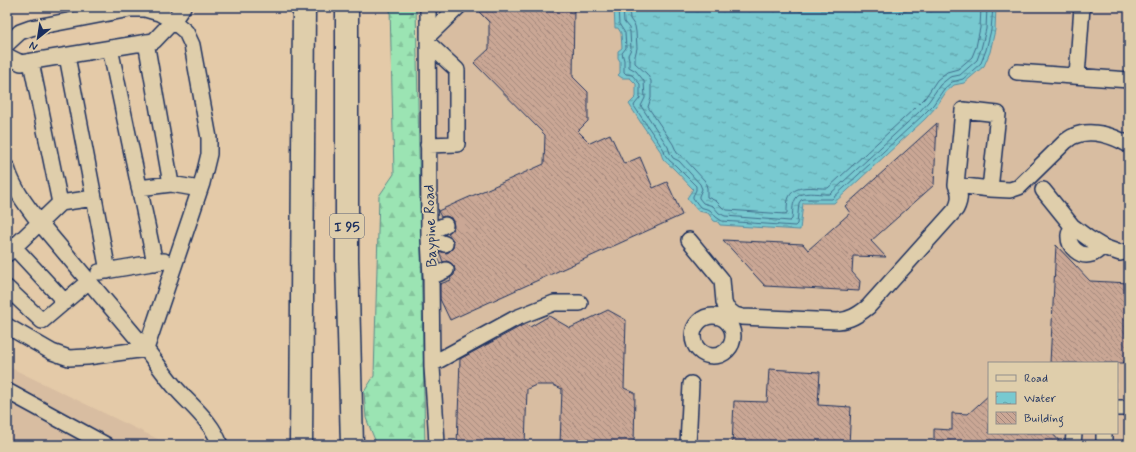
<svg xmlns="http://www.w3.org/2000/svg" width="1136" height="452" font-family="Mynerve,sans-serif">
<defs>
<pattern id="forest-firs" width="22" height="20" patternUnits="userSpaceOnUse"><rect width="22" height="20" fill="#9be4b3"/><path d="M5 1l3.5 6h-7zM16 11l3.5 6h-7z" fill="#85c49c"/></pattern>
<pattern id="water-ripples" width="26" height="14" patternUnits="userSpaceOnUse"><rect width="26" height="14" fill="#78c9d0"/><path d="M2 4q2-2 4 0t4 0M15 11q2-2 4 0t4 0" fill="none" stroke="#62a4ac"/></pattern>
<pattern id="building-back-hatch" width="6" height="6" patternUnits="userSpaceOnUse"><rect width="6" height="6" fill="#caa795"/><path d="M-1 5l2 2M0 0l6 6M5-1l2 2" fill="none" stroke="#a3887d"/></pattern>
</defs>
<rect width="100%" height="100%" fill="#e4caa8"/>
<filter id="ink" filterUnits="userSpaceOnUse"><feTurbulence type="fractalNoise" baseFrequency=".025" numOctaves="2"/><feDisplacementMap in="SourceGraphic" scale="8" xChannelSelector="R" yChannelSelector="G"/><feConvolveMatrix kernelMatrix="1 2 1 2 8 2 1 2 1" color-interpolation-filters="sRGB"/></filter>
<g filter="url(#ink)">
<path fill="#d8bda1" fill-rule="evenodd" d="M436 7H614L615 28H618L621 33 622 48 618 58 620 61V73L622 78H630L636 84V97L629 104 641 123 661 152 662 157 667 165 673 168 693 189 687 197 708 213 714 221 800 230 803 203H834L925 119 936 107 946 92 954 85 964 83 984 66 990 51 995 30 996 7H1129V445H441L440 348 433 286ZM989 363H1117V433H989Z
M7 366 170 445H7Z"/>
<path fill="url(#forest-firs)" stroke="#5b8a88" d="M390 7H416L425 445H377L366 418 364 392 374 376 379 196 394 174Z"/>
<path fill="url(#water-ripples)" stroke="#538ba2" d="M614 7H996L995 30 990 52 984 66 964 83 954 85 946 92 936 107 925 119 834 203H803L800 230 720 225 718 222 714 221 708 213 698 211 687 198 693 189C686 182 681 176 674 169 668 163 662 162 661 152L641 123 629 104 636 97V84L630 78H622L618 75 620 73V61L618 58V51L622 48 621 33 618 28H615Z"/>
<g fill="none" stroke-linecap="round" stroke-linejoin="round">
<path stroke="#406d8c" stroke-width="1" d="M618 7 619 24 625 33 626 48 622 53 624 60V72L626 74 632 75 640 84V98L635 104 634 106 644 121 664 150 665 155 670 161 675 165 696 186V190L693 196V198L700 207 710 210 716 217 722 221 795 226 797 224 799 203 801 200 804 199H832L922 116 933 105 944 89 952 82 963 79 981 63 986 50 991 30 993 7
M623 7 624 22 629 28 630 32 631 49 628 55 629 59V67L636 71 644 81 645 98 641 106 668 147 670 153 673 158 679 161 700 184 702 189 699 196V198L703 203 713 206 719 213 725 216 790 221 792 219C793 213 792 205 795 200 799 189 821 195 830 194L919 112 929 101 940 85 950 77 960 75 977 60 981 49 986 29 987 7
M629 7 630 19 635 26 636 32 637 48 635 56V63L647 74 651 81V98L648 107 673 144 677 153 683 157 705 181 707 188V197L716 201 723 208 727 210 785 214 787 213C787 208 787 204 788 200 793 182 815 189 828 188L915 108 925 98 937 80 947 72 958 69 972 57 976 47 980 28 981 7"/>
</g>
<path fill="url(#building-back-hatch)" stroke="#1b2f5e" d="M474 7H574L573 77 588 92V121L578 131 590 143 610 134 624 164 640 157 653 188 667 182 682 215 450 320 440 299V284L451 280 450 278 454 275 455 270 454 266 451 263 447 261 443 262 439 251 447 253 450 251 453 248 454 242 448 233 452 230 454 226 453 221 451 218 446 216 441 217 438 211 544 164 545 135 474 63 489 49V22Z
M937 123 934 185 871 241 886 257 853 256 852 272 860 281 859 291 765 286 723 240 803 244 808 250 850 213 845 206Z
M1056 245 1090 281 1129 283V358L1123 363H1050Z
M608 310 626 320 624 388 635 393 634 445H560L562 389 553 385H536L527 389 525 445H457L460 359 525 324 530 327 549 316 570 328Z
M769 369 820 372 818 405 851 407 849 445H732L734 401 767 402Z
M989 395V433H1052L1063 445H934V429L952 430V413L968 414Z"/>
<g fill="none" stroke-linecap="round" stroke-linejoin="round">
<defs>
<path id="minor" d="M428 7 429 238 431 277 432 367 436 426 437 445
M428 36 458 7
M146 42 171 184
M428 43 457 70V144L428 145
M7 44 20 32 31 28 130 9H145L159 13 173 21 186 32 192 45 209 138V154L202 183 146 349
M110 48 155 263
M7 56 21 63 154 41 173 21 183 7
M67 56 108 271
M31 62 60 203
M1017 72 1129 80
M1077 76 1082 7
M7 168C13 188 26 205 39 222L146 349C155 361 164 374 174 386 190 405 212 421 220 445
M139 188 171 184 200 189
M990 189 1010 190 1019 187 1066 141C1069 139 1071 137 1074 136 1091 128 1114 136 1129 145
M1043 190 1072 226 1088 238 1103 247 1120 253 1129 251
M1072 226C1071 229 1069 233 1069 235 1068 247 1080 258 1092 254 1096 253 1099 249 1103 247
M429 232 445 225
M429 238 445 244
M689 240 722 280 724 302 726 308 735 315 742 317 838 321C850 320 858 315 868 307L956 209C960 201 961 193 956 185L963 110 998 114 990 189 956 185
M14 247 65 302
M7 254 60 203 94 198
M99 272 164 261
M431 277 446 270
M7 288 42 321 89 281
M693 336a20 20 0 1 1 40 0a20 20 0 1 1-40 0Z
M7 326 52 352 69 358 87 357 146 349
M432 364 516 318 554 303H580
M7 391 106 445
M1117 408H1129
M688 445 691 384
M1073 445 1074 433
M1104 445V433"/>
<path id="highway" d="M347 7V258L352 445
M301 445 304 7"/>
</defs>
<use href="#minor" stroke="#1b2f5e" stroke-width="18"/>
<use href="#highway" stroke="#1b2f5e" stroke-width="25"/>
<use href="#minor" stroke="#dfceab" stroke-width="15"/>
<use href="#highway" stroke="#dfceab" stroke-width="22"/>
</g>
</g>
<g text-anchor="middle" stroke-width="4" stroke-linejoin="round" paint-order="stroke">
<rect fill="#dfceab" stroke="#565f75" stroke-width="1" x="330" y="214" width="34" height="24" rx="3"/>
<g font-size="14" font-weight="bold" fill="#1b2f5e">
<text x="347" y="231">I 95</text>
</g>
<g font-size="15" fill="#1b2f5e" stroke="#dfceab">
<text transform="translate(430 226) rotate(-92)" y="5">Baypine Road</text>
</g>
</g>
<rect width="1136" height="452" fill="none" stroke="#dfceab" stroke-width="24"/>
<rect x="12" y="12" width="1112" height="428" fill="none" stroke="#1b2f5e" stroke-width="1.5" filter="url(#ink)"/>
<rect x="988" y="362" width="130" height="72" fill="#dfceab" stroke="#918e8c"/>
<rect x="996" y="375" width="20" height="6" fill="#dfceab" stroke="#918e8c"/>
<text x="1024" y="382" font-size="12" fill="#1b2f5e">Road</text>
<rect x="996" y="392" width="20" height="12" fill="url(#water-ripples)" stroke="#918e8c"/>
<text x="1024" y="402" font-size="12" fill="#1b2f5e">Water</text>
<rect x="996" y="412" width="20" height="12" fill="url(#building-back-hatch)" stroke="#918e8c"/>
<text x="1024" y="422" font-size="12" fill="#1b2f5e">Building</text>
<g transform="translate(38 38) rotate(210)" stroke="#dfceab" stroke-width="3" paint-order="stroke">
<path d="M0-3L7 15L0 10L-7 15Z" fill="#1b2f5e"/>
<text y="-6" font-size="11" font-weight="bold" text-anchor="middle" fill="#1b2f5e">N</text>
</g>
</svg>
